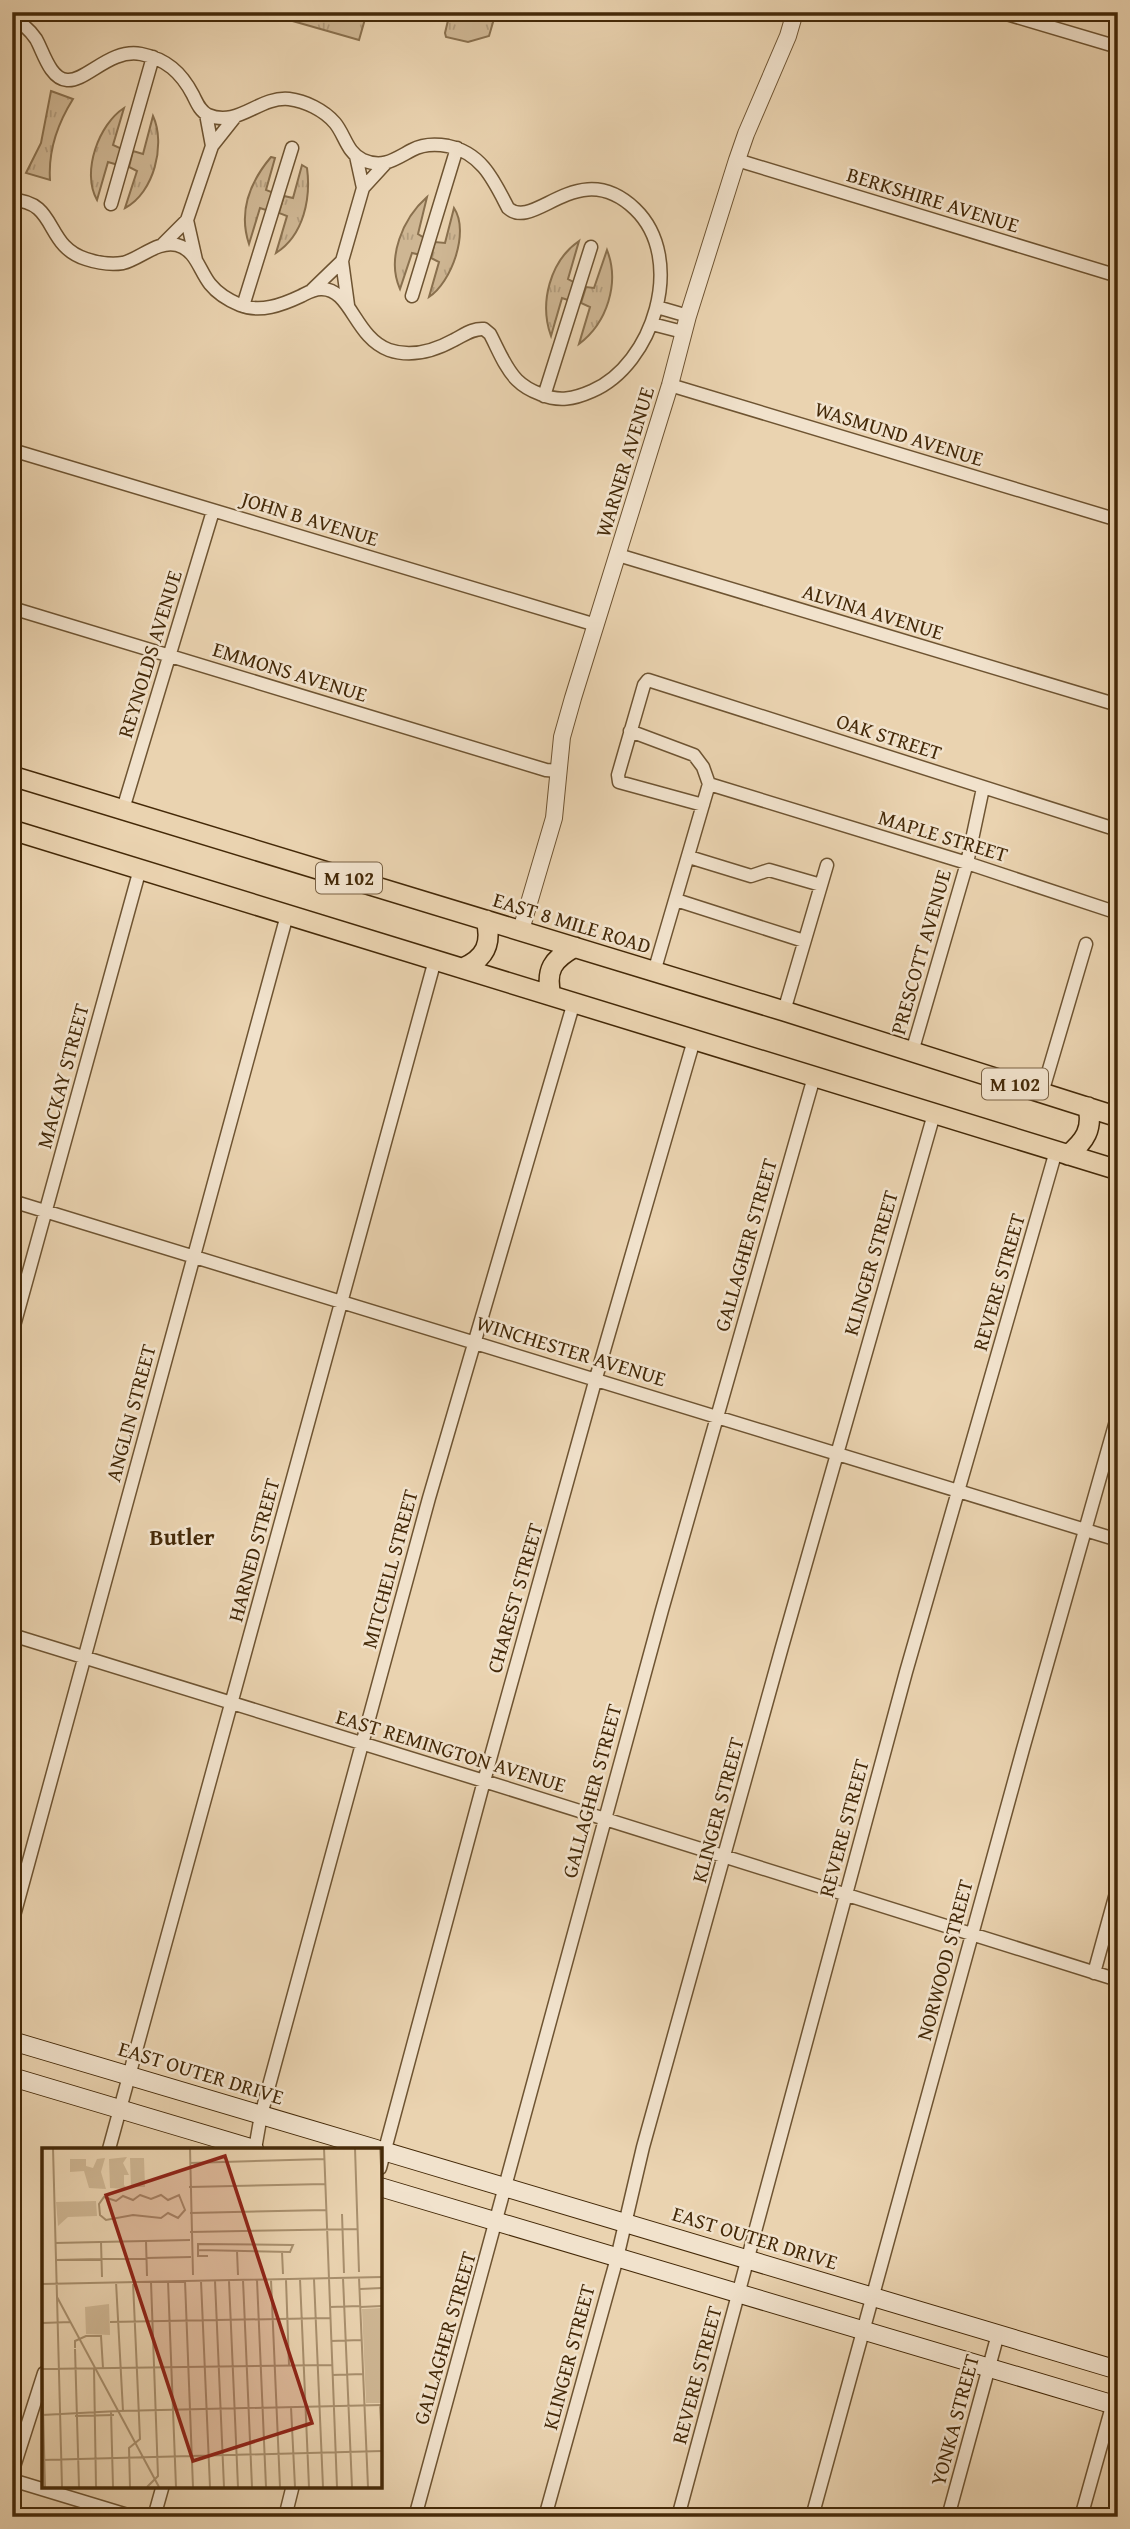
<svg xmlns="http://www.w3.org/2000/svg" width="1130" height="2529" font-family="'Gentium Book Plus',serif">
<defs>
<pattern id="grass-tufts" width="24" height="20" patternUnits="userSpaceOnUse" patternTransform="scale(1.75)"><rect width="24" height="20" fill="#ceb693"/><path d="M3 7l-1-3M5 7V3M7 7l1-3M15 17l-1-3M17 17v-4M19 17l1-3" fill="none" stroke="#b29c7d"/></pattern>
</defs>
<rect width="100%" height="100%" fill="#ead3b0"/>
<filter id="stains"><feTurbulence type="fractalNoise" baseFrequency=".00286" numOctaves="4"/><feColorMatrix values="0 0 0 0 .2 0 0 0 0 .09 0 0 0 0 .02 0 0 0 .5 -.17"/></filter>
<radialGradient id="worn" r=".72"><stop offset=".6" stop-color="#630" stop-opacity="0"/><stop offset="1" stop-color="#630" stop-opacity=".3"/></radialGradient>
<path fill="url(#grass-tufts)" stroke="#89704e" stroke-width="2" d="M261 12H367L359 40Z
M450 12H496L489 36 468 42 446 37 445 33Z
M51 91 73 99C58 123 48 150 50 180L26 173 41 143Z
M124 108 113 145 122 149 118 165 108 162 97 200C81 172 99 124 124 108Z
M153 116C166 144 154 193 125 208L137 171 129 167 133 151 143 154Z
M271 157 275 158 266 190 274 193 269 211 260 208 249 244C238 211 250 182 271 157Z
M302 165 307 168C311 198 304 235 276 253L287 216 279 213 284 196 293 198Z
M427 197 418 234 426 239 421 255 412 253 400 289C386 258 403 218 427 197Z
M454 208C470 232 451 283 429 297L439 262 431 258 435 242 445 243Z
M579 241 568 279 577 284 571 301 562 298 551 336C539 303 550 261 579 241Z
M607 250C620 283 607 323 579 344L590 307 581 303 586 287 594 288Z"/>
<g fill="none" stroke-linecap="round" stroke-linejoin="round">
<defs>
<path id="minor" d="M1000 12 1118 47
M12 19C22 23 30 30 36 39 43 51 50 79 67 80 86 82 110 48 141 54 166 59 181 72 193 95 197 103 200 111 208 115 238 128 259 96 289 99 305 101 324 110 335 123 345 135 347 153 363 160 383 169 395 159 412 150 423 144 437 144 448 146 482 153 494 181 508 208 535 232 578 155 635 209 687 259 653 365 592 391 574 399 559 402 540 394 532 391 524 387 517 380 505 368 498 349 490 334L484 329C473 328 464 335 454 340 434 351 412 358 389 350 354 337 351 288 321 289 313 289 307 293 301 296 282 305 260 313 240 305 228 300 218 294 210 284 199 270 196 250 177 245 158 240 140 259 123 263 110 265 98 263 86 259 44 246 58 201 12 200
M206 114 212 146
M737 160 1118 276
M363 188 385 164
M111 204 153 57
M163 244 187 220
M196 260 187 220 212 146 235 117
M312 290 342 261
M412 296 457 148
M348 305 342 261 363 188 356 156
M243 306 292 148
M657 307 688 316
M652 324 683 332
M670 385 1118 520
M544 396 591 247
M12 450 596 625
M618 555 1118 705
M12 608 546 770 558 771
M630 731 694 755 703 767 709 784 967 863 1118 913
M703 805 619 782 618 775 644 685 648 680 1118 830
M123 809 213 511
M689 857 751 876 769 870 821 885
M676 900 804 941
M654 972 709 784
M784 1011 827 865
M912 1052 967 863 983 788
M1042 1093 1086 944
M12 1201 1118 1540
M12 1333 140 869
M12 1635 484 1781 1118 1980
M12 1923 287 915
M1094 1973 1118 1886
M109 2149 435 960
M255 2149 261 2115 429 1498 574 1002
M380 2168 484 1781 596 1378 694 1040
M12 2473 44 2373
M12 2480 134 2517
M154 2517 163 2485
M285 2517 293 2485
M415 2517 662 1610 814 1077
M545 2517 617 2258 643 2147 782 1647 934 1114
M678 2517 906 1672 1056 1151
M812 2517 1023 1749 1118 1414
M948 2517 998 2334
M1081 2517 1118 2385"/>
<path id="tertiary" d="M521 930 554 818 562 737 573 698 670 385 688 316 737 160 746 134 788 36 795 12"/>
<path id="secondary" d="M12 2041 376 2149
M12 2077 254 2149
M380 2150 1118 2370
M380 2187 1118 2406"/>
<path id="trunk" d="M12 776 784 1011 1118 1117
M12 830 1118 1170
M463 968C486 958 492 943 486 920
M551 995C545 970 553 959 575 947
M1068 1155C1085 1141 1093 1129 1088 1107"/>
</defs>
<use href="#minor" stroke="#6e5432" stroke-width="15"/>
<use href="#tertiary" stroke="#6e5432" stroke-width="18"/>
<use href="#secondary" stroke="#442908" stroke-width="20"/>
<use href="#trunk" stroke="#442908" stroke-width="22"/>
<use href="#minor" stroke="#f1e2cc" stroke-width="12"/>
<use href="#tertiary" stroke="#f1e2cc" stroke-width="16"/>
<use href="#secondary" stroke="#f1e2cc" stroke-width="18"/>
<use href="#trunk" stroke="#ead3b0" stroke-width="19"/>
</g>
<g text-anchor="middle" stroke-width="5" stroke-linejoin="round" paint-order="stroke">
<g fill="#f1e2cc" stroke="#786043" stroke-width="2">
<rect x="316" y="862.5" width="66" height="31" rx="5"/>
<rect x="982" y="1068.5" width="66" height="31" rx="5"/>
</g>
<g font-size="19" font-weight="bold" fill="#442908">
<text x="349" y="885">M 102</text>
<text x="1015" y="1091">M 102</text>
</g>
<g font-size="21" fill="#442908" stroke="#f1e2cc">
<text transform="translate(933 200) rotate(17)" y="7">BERKSHIRE AVENUE</text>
<text transform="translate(899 434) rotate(17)" y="7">WASMUND AVENUE</text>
<text transform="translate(625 462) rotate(-73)" y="7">WARNER AVENUE</text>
<text transform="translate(310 519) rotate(17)" y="7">JOHN B AVENUE</text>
<text transform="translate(873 612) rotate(17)" y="7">ALVINA AVENUE</text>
<text transform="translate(150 654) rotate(-73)" y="7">REYNOLDS AVENUE</text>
<text transform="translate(290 672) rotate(17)" y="7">EMMONS AVENUE</text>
<text transform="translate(889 737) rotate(18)" y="7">OAK STREET</text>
<text transform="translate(943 836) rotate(17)" y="7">MAPLE STREET</text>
<text transform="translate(572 923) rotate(17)" y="7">EAST 8 MILE ROAD</text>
<text transform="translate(921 952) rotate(-74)" y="7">PRESCOTT AVENUE</text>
<text transform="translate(63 1076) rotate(-75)" y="7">MACKAY STREET</text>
<text transform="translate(746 1245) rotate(-74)" y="7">GALLAGHER STREET</text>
<text transform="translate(871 1263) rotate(-74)" y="7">KLINGER STREET</text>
<text transform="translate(999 1282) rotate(-74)" y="7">REVERE STREET</text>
<text transform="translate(571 1351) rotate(17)" y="7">WINCHESTER AVENUE</text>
<text transform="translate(131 1413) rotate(-75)" y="7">ANGLIN STREET</text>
<text transform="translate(254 1550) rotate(-75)" y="7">HARNED STREET</text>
<text transform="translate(390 1569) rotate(-75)" y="7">MITCHELL STREET</text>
<text transform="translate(515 1598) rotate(-74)" y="7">CHAREST STREET</text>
<text transform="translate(451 1751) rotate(17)" y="7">EAST REMINGTON AVENUE</text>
<text transform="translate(592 1791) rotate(-75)" y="7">GALLAGHER STREET</text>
<text transform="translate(718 1810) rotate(-75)" y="7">KLINGER STREET</text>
<text transform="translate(844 1828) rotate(-75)" y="7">REVERE STREET</text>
<text transform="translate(945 1960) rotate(-75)" y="7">NORWOOD STREET</text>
<text transform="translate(201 2073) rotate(17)" y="7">EAST OUTER DRIVE</text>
<text transform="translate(755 2238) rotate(17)" y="7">EAST OUTER DRIVE</text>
<text transform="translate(445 2338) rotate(-74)" y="7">GALLAGHER STREET</text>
<text transform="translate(569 2357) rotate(-75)" y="7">KLINGER STREET</text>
<text transform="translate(697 2375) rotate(-75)" y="7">REVERE STREET</text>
<text transform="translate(955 2420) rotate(-75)" y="7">YONKA STREET</text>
</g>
<g font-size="23" font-weight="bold" fill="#442908" stroke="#f1e2cc">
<text x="182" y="1545">Butler</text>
</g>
</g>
<g transform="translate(42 2148)">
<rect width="340" height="340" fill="#ead3b0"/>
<path d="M85 9 81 15 87 27H82V37L86 41 68 40 67 11ZM63 10 59 24 64 41 47 40 42 23 28 24V11H44V18L51 20 55 11ZM102 10 103 39H89L88 10ZM54 53 55 68 26 69 16 78 14 54ZM67 156 68 187 44 186 43 159ZM339 160V255H324L320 161Z" fill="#ceb693"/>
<path fill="none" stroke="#a88f6d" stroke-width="2" d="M11 0 15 149 117 339M148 0 151 127M282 0 287 131M313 0 317 124M338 0 340 35M148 15 283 11M147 39 283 36M98 47 109 51 119 47 126 52 137 47 143 62 136 70 126 65 119 70 91 67 64 72 58 67 57 56 62 49 74 53 81 48 91 52ZM148 65 284 62M300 66 302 125M148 84 316 81M104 93 105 128M59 94 60 129M13 95 148 92M156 102 248 104 251 97 156 96V108H166M195 103 196 127M240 104 241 126M14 112 149 109M301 130 310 339M317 130 326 339M258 131 267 339M272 131 281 339M287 131 295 339M201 132 210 339M215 132 224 339M229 132 238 339M244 132 247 217M126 133 134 339M143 133 151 339M159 133 168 339M173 133 182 339M187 133 196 339M74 134 81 263M0 136 340 129M318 141 340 140M15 149 20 339M288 159 318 158M318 159 340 158M68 174 288 170M0 175 29 174M289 193 319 192M33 200V193L44 188H59L61 220M33 201 37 339M52 220 54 339M0 221 290 217M0 222 3 339M290 227 321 226M338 257 340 291M249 259 253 339M69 263 71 339M76 263 340 257M0 267 76 263M33 268 72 267M0 312 340 303M88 339 87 300 98 291 91 134M105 339 116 328 109 134"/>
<path fill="#8f2418" fill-opacity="0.15" stroke="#8f2418" stroke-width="3.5" d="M183 8 270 275 151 313 64 47Z"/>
<rect width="340" height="340" fill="none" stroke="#442908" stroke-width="3.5"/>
</g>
<rect width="1130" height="2529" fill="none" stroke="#ead3b0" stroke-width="42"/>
<rect x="14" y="14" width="1102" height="2501" fill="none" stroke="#442908" stroke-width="3.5"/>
<rect x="21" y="21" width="1088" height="2487" fill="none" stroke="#442908" stroke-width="2"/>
<rect width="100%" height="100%" filter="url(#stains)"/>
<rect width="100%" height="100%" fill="url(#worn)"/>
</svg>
